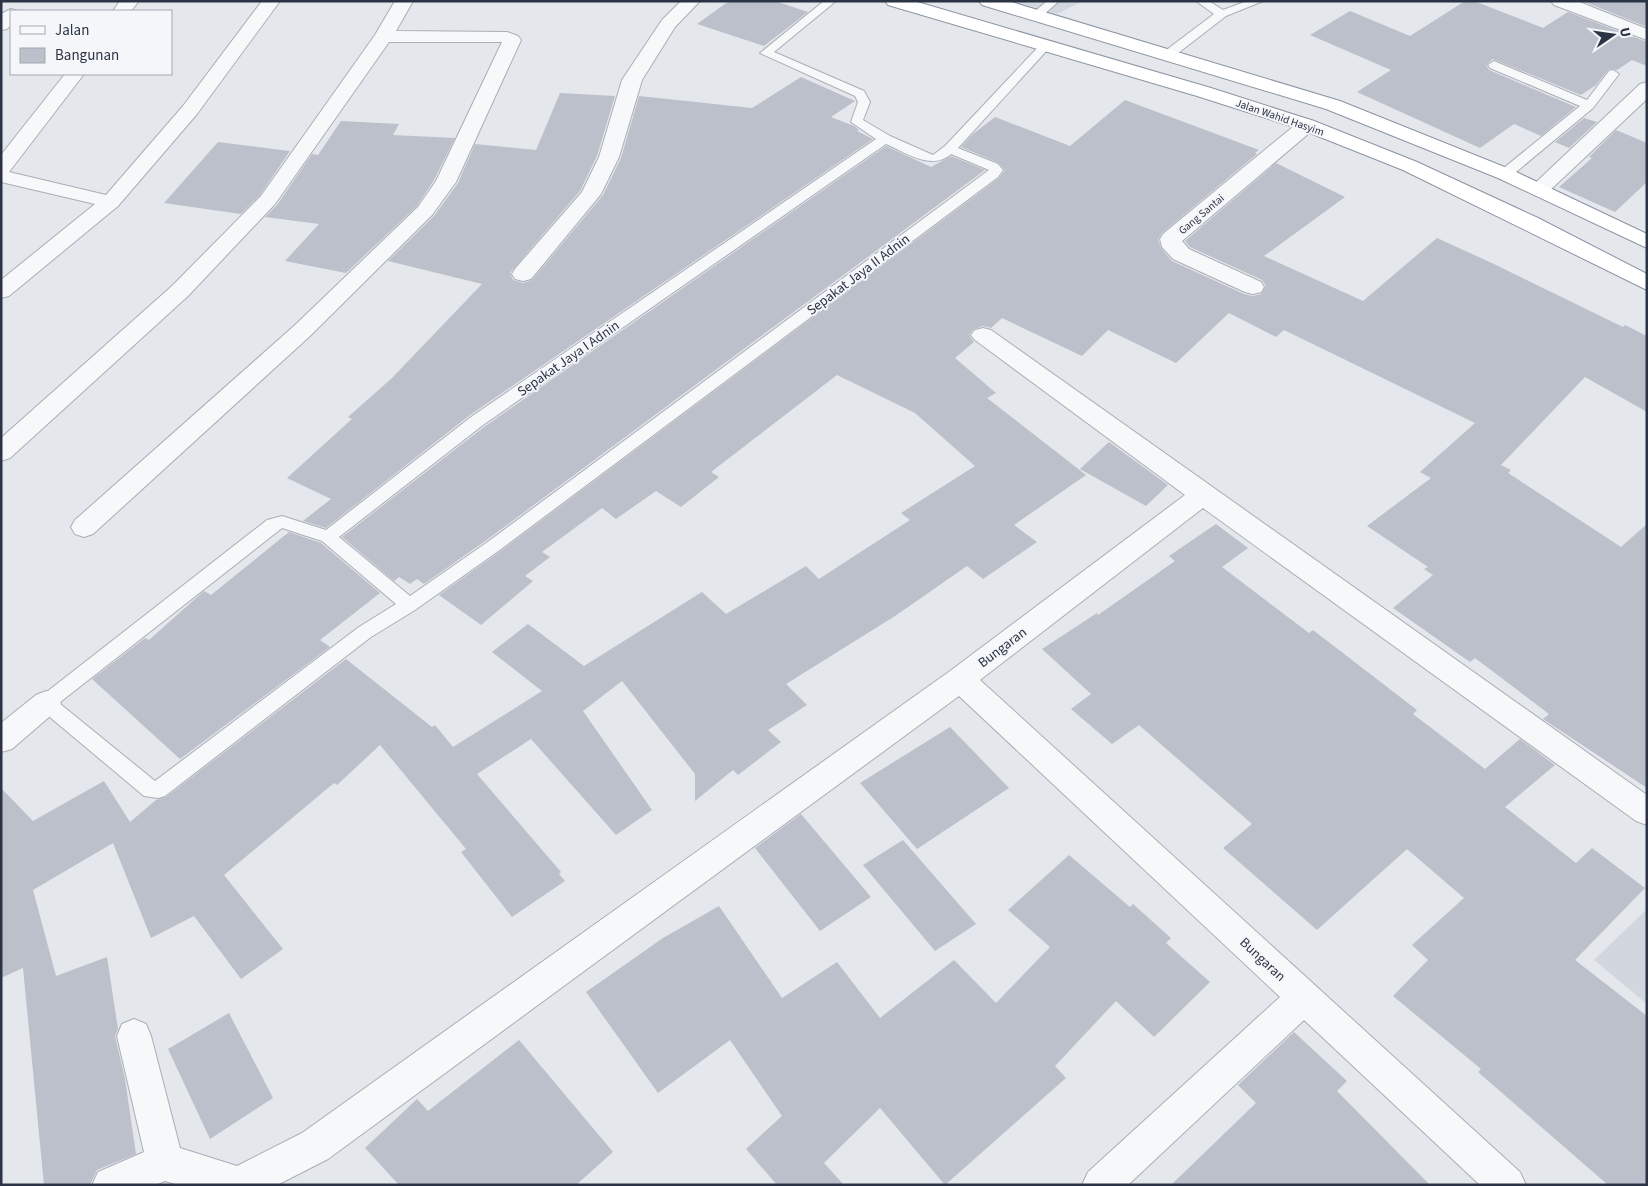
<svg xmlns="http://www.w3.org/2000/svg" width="1648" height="1186" font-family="'Source Sans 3',sans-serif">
<rect width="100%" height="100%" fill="#e4e7ec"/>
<path fill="#d2d6de" d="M1014 1H1083L1057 14Z
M1647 909V1004L1594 960Z"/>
<path fill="#bbc0ca" d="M729 1H775L808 12 764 46 697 24Z
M1465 1H1474L1543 28 1568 12 1647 42V66L1632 60 1617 70 1609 69 1596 85 1581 95 1493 59 1486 65 1489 70 1576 107 1541 136 1514 124 1480 148 1357 92 1391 70 1310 35 1350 11 1410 36Z
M1586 1H1647V27L1585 2Z
M801 77 855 101 831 117 854 126 859 130 857 131 873 139 470 415 326 528 303 521 331 499 287 478 352 419 348 417 392 378 482 284 388 261 434 216 458 183 475 144 536 150 560 93 615 96 597 156 580 191 510 273 513 280 523 283 532 280 603 195 621 158 639 96 752 108Z
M1125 100 1259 150 1255 153 1257 154 1162 233 1158 239 1161 248 1172 261 1244 294 1253 296 1261 294 1266 286 1262 280 1190 247 1185 241 1276 163 1345 197 1264 256 1363 301 1437 238 1494 264 1623 327 1625 325 1647 336V412L1585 377 1501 465 1511 470 1508 473 1621 547 1647 524V788L1543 719 1549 714 1475 658 1470 662 1393 608 1433 575 1424 569 1428 567 1367 526 1431 478 1420 472 1475 423 1284 330 1276 337 1229 313 1176 363 1108 330 1082 356 1002 318 991 328 983 326 974 329 969 335 974 342 955 358 996 393 987 398 1086 475 1014 525 1037 542 983 579 967 566 895 616 786 684 807 705 768 730 781 742 738 775 733 770 695 801V774L622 681 583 711 652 810 616 835 531 739 477 774 561 872 559 874 565 881 512 917 461 852 466 849 380 745 337 785 334 783 224 875 283 949 241 979 194 916 151 938 113 843 33 890 56 976 107 957 118 1029 115 1036 125 1079 136 1154 97 1170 90 1185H44L23 968 1 978V788L33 821 104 781 130 822 156 800 166 797 346 659 432 727 435 725 453 747 542 691 492 652 528 624 584 666 702 592 726 614 806 566 819 579 910 520 901 513 975 466 915 413 837 375 711 472 719 477 681 507 656 491 616 519 602 508 542 552 550 557 525 576 533 581 481 625 439 595 502 550 999 178 1005 170 999 163 961 147 973 134 995 117 1070 146Z
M1584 118 1597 122 1569 148 1555 142Z
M341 121 399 124 393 135 455 138 434 180 417 206 346 273 285 261 319 224 265 217 277 205 312 154 318 155Z
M1616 130 1647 143V182L1615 212 1559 187 1592 158 1589 157Z
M218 142 290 151 260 195 241 214 164 203Z
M886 146 931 167 951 156 985 170 488 539 424 584 417 579 410 584 399 577 394 581 342 537 484 427Z
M1109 442 1168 485 1146 506 1080 469Z
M1216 524 1248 548 1222 567 1309 633 1313 630 1417 710 1413 714 1485 769 1520 739 1555 765 1505 807 1576 863 1592 848 1645 888 1575 960 1647 1016V1185H1608L1478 1072 1481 1069 1393 996 1428 960 1412 945 1464 898 1407 849 1317 930 1223 848 1252 824 1139 725 1112 744 1071 709 1091 694 1042 649 1097 613 1098 615 1175 561 1169 556Z
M289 532 321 543 380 593 320 640 330 647 180 759 92 679 145 638 149 640 204 591 211 595Z
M950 727 1009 788 917 849 860 783Z
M801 814 871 897 820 931 755 848Z
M903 840 976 924 935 951 863 865Z
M1069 855 1130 907 1133 904 1171 938 1166 943 1210 982 1154 1037 1116 1001 1055 1066 1066 1078 945 1185 880 1108 824 1163 844 1185H777L746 1149 782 1116 730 1040 658 1093 586 992 663 938 719 906 782 998 837 962 880 1018 954 960 996 1003 1050 947 1008 910Z
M229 1013 273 1098 210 1139 168 1049Z
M1294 1032 1347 1081 1337 1091 1430 1185H1171L1256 1103 1238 1085Z
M519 1040 613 1152 576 1185H399L365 1148 417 1099 428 1111Z"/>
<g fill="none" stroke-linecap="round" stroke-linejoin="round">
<defs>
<path id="service" d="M824 1H836L774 52 864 91 870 102 863 120 890 136 933 155 945 146 1042 43H1050V47L958 148 998 164 1003 170 998 177 501 549 415 610 371 637 165 796 158 798 144 796 39 708 37 703 39 698 267 520 282 516 326 530 471 417 876 139 851 122 858 102 855 96 760 53ZM886 144C907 153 931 171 951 154L989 170 489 541 410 596 339 537 483 425ZM282 528 322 541 396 604 359 627 155 781 59 703Z
M1047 1H1059L1041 17H1033V13Z
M1196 1H1209L1223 10 1247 1H1263L1226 16 1173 57H1165V51L1214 14Z
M1494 61 1587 100 1609 71 1613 70 1619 74 1593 108 1510 177H1500L1498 174 1500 171 1580 106 1490 68 1488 65Z"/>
<path id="minor" d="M120 1H139L131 11H113Z
M262 1H280L197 114 118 206 9 296 1 298V280L95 204 1 182V155L65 74H84L9 172 106 195 183 106Z
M395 1H413L396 31 507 32 518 36 521 40 456 182 432 215 310 336 93 534 84 537 75 534 71 527 75 520 294 326 418 207 436 181 502 42H389L275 204 188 296 10 458 1 461V438L172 286 261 196 375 35Z
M681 1H700L675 27 642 80 619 157 601 194 531 279 523 281 515 279 512 274 515 269 582 192 599 157 622 80 662 20Z
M1551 1H1577L1647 29V40L1554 5Z
M11 9 18 11H11V25L7 29 1 30V14Z
M1647 82V99L1546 194 1539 196 1532 194 1529 190 1532 186 1640 84Z
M1307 119 1314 121 1317 125 1314 129 1182 241 1189 249 1261 282 1264 287 1261 292 1253 294 1245 292 1173 259 1162 247 1160 239 1163 234 1300 121Z
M983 328 991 330 1647 795V825L1636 821 1203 508 980 680 1520 1172 1526 1185H1480L1304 1020 1128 1185H1082L1088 1172 1280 997 959 696 328 1159 277 1185H179L165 1181 155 1185H92L98 1172 144 1152 117 1036 122 1024 134 1019 146 1024 151 1036 180 1148 237 1166 302 1133 950 671 1185 495 975 340 971 335 975 330Z
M46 691 56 695 61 703 56 711 12 749 1 752V723L36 695Z"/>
<path id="trunk" d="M885 1H914L1211 88 1314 121 1417 162 1538 218 1647 274V290L1403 170 1300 129 1197 96 888 5Z
M979 1H1008L1340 101 1512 170 1647 234V248L1498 178 1326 109 982 5Z"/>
</defs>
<use href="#service" stroke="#a9aeb7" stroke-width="2"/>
<use href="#minor" stroke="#a9aeb7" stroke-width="2"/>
<use href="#trunk" stroke="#8b94a3" stroke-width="2"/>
<use href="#service" fill="#f7f8fa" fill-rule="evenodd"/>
<use href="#minor" fill="#f7f8fa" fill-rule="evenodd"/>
<use href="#trunk" fill="#fff" fill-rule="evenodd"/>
</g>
<g text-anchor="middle" stroke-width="4" stroke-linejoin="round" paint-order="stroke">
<g font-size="11" fill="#2b3445" stroke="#f4f6f9">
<text transform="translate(1280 117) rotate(19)" y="4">Jalan Wahid Hasyim</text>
<text transform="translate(1201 214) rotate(-40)" y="4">Gang Santai</text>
</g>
<g font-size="14" fill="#2b3445" stroke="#f4f6f9">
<text transform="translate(858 274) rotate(-37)" y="5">Sepakat Jaya II Adnin</text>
<text transform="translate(568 358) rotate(-35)" y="5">Sepakat Jaya I Adnin</text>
<text transform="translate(1002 647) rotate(-37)" y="5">Bungaran</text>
<text transform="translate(1263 959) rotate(43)" y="5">Bungaran</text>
</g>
</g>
<rect width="1648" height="1186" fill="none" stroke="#2b3445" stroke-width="5"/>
<rect x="10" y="10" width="162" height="65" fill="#f4f6f9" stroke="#a4a8b1"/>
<rect x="20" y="26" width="25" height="8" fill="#f7f8fa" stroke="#a4a8b1"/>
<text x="55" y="35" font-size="15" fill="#2b3445">Jalan</text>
<rect x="20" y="48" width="25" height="15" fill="#bbc0ca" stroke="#a4a8b1"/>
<text x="55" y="60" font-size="15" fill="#2b3445">Bangunan</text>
<g transform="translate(1613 35) rotate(77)" stroke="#f4f6f9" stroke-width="4" paint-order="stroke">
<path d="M0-4L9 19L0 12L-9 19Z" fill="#2b3445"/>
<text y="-8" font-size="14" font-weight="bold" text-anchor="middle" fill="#2b3445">U</text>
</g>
</svg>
